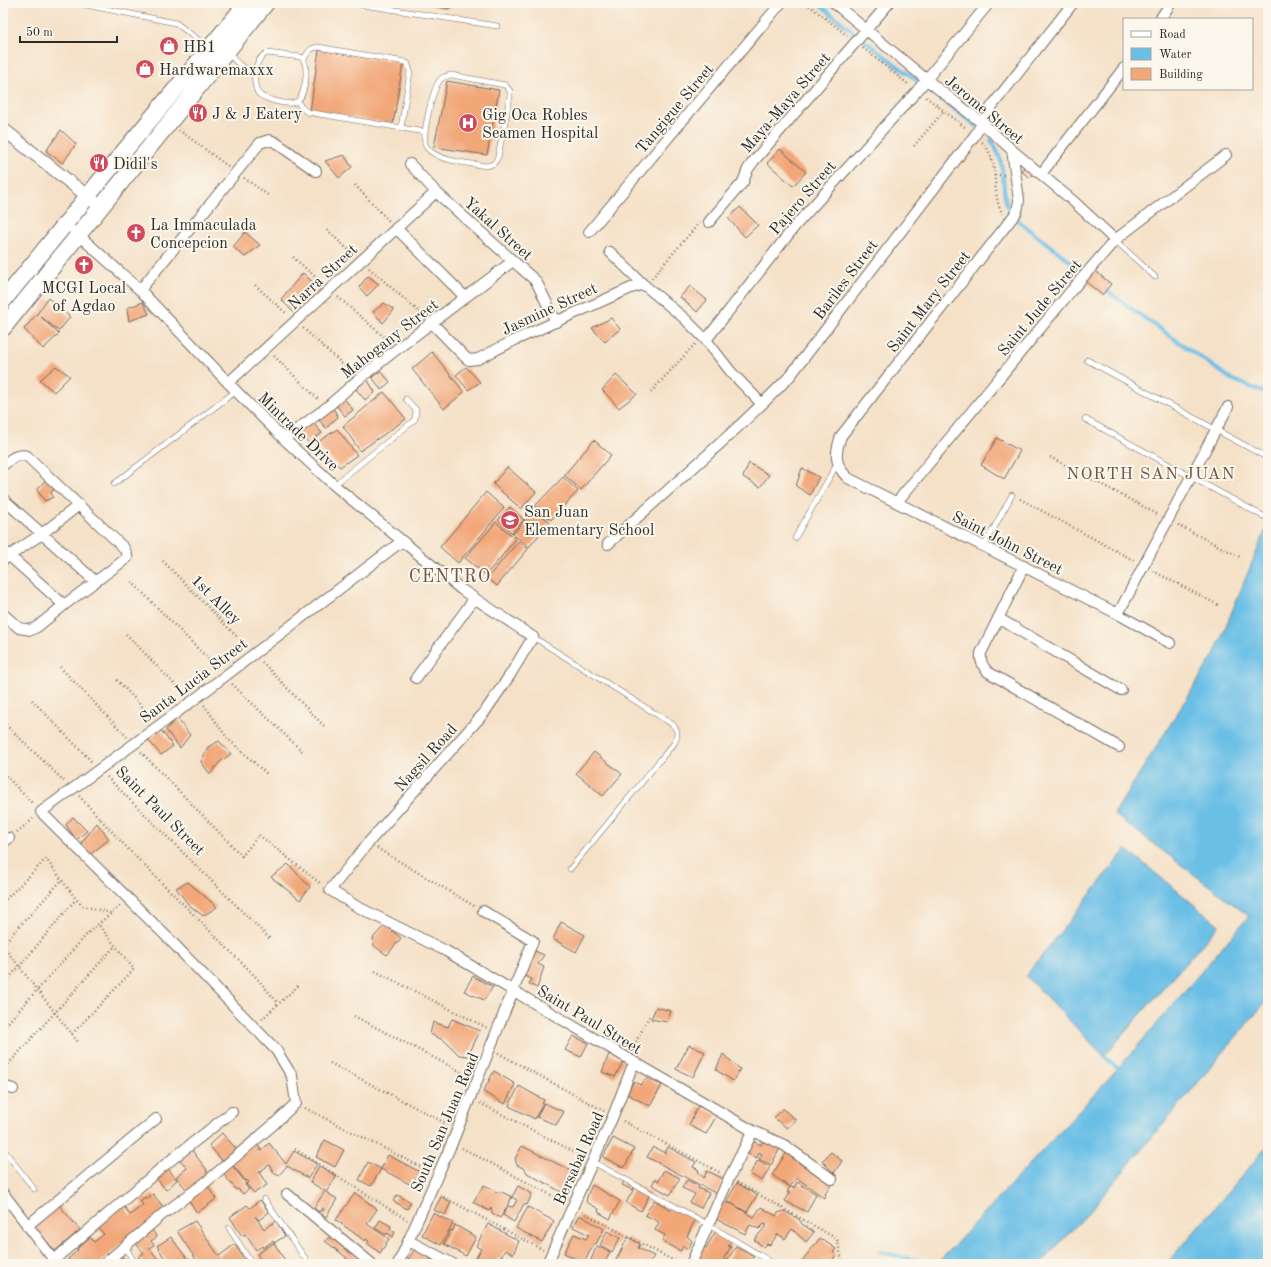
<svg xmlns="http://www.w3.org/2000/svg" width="1271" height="1267" font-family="'Old Standard TT',serif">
<rect width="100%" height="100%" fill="#fbf7ec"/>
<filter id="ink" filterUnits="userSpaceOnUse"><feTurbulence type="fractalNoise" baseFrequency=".025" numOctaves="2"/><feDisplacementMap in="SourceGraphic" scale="8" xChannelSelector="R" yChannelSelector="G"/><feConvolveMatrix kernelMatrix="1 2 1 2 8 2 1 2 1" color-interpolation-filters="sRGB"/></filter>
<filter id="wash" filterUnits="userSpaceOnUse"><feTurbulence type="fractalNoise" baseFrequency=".012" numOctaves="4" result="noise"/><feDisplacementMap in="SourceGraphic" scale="16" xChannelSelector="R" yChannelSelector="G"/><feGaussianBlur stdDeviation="0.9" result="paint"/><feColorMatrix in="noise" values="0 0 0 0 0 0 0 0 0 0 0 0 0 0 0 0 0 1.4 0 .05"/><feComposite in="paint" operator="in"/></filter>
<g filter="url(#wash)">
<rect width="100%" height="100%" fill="#f5e1c8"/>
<path fill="#6abfe6" stroke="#4a7588" d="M1268 524V999L1090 1211 1040 1264H936L953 1247 1118 1069 1249 916 1114 814 1214 655Z
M1126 849 1219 925 1104 1056 1026 976Z
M1268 1146V1264H1167L1263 1151Z"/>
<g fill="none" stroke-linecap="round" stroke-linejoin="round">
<path stroke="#6abfe6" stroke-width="4" d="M818 3 857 35
M865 41 919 82
M926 87 976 126
M991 140C997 149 1001 158 1002 168 1005 186 1002 198 1011 214
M1018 221 1083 271
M1106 290 1129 307 1231 379 1268 394
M1104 1056 1118 1069
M880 1252 933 1264"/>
</g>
<g id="blocks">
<path fill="#f2a779" d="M414 3H451L449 9Z
M319 50 403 63 393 124 310 111Z
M447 81 499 90 487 155 434 147Z
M61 130 76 144 63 163 46 151Z
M780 149 806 172 793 186 767 163Z
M344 155 352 167 339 178 325 161Z
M1025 166 1034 173 1030 178 1021 171Z
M740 207 758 225 745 237 728 218Z
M245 232 260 245 245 257 233 247Z
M1094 270 1111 284 1102 295 1085 281Z
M303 273 321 291 306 305 303 302 293 312 281 299Z
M368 276 379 284 367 296 359 287Z
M690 286 707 300 697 312 680 297Z
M48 298 70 317 59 331 40 316 59 334 43 349 24 329 37 314Z
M143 302 149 314 129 321 127 308Z
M384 303 394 310 383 323 373 312Z
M611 318 620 329 605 342 592 328Z
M432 352 464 392 444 409 412 369Z
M56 366 70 376 54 392 40 380Z
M466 367 480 382 468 390 456 375Z
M381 371 390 382 381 390 372 377Z
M616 375 637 394 619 408 602 390Z
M367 379 375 392 365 400 356 389Z
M384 392 406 419 360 451 343 426Z
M343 397 353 410 345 416 335 404Z
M332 406 338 417 326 428 318 419Z
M312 422 322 433 309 443 299 432Z
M337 429 357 455 340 467 315 444Z
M997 438 1020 451 1004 479 981 465Z
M594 440 611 455 581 490 564 475Z
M749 463 769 475 760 487 743 477Z
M507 467 536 492 521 509 493 484Z
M802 468 819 477 810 495 796 486Z
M563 477 578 491 551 520 535 506Z
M47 478 57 485 51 493 53 497 45 501 37 490Z
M486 492 504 508 458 563 440 547Z
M510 507 524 520 512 533 498 520Z
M534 509 550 522 529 547 513 534Z
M496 522 516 539 486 575 465 558Z
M519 541 528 549 497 586 487 578Z
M177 718 190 735 180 748 166 730Z
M160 729 173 746 161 755 149 741Z
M219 741 231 754 220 762 210 774 201 762 208 747Z
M594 752 622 774 603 796 576 773Z
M73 817 87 831 76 840 66 825Z
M97 823 109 839 91 854 81 843Z
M288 864 310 887 300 900 271 877Z
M188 882 201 893 217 907 203 916 188 904 176 888Z
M561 922 585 935 576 952 553 939Z
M385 925 401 938 387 955 374 946 373 938Z
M535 951 544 955 538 964 544 967 537 988 529 984 532 979 522 975Z
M473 976 493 987 484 1000 464 991Z
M656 1007 671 1011 667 1022 651 1019Z
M452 1019 480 1031 468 1056 459 1055 445 1041 430 1034 433 1022 448 1027Z
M573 1036 588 1043 581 1057 565 1050Z
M689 1045 705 1052 693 1077 676 1069Z
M609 1054 624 1060 615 1077 602 1072Z
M723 1054 740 1069 733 1081 716 1070Z
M494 1071 515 1084 505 1104 483 1092Z
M646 1078 662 1085 650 1106 627 1094 633 1082 641 1085Z
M519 1086 544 1100 535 1119 509 1106Z
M544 1103 564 1112 556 1125 537 1117Z
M698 1106 717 1115 706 1134 689 1125Z
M783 1109 796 1120 787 1128 774 1118Z
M222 1133 238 1151 224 1163 209 1145Z
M613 1138 634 1149 624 1168 603 1157Z
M765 1138 780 1148 771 1165 759 1159 762 1154 759 1152 757 1158 746 1153 752 1141 761 1145Z
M325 1140 344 1150 335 1167 316 1157Z
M256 1142 261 1151 269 1143 286 1164 294 1151 317 1164 308 1178 287 1166 279 1175 276 1173 275 1174 269 1165 259 1172 267 1185 254 1193 246 1184 249 1182 247 1180 246 1181 231 1163Z
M522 1146 572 1171 567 1181 571 1183 565 1194 527 1173V1172L525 1170V1169L517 1165 515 1159Z
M653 1147 665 1153 668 1147 696 1162 693 1167 699 1170 698 1172 704 1178 707 1171 724 1179 717 1194 647 1157Z
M191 1149 207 1170 206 1171 209 1175 188 1191 176 1177 187 1168 179 1159Z
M788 1150 801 1159 798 1162 805 1167 807 1164 833 1182 825 1194 826 1195 824 1198 797 1178 790 1187 772 1175Z
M831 1152 842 1161 834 1173 822 1161Z
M388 1155 424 1174 417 1188 381 1169Z
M758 1160 770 1167 762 1181 750 1174Z
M368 1162 381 1169 371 1186 359 1180Z
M231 1164 246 1183 245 1185 249 1189 243 1194 238 1189 236 1190 222 1172Z
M319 1166 337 1176 326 1192 337 1199 326 1217 321 1213 324 1209 322 1208 319 1212 314 1208 325 1191 310 1182Z
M167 1167 177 1180 166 1190 155 1177Z
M664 1170 680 1178 670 1195 652 1185 655 1179 658 1181Z
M625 1180 635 1186 632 1190 622 1185Z
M687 1180 699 1186 698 1188 709 1193 701 1208 690 1203 695 1194 682 1188Z
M797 1182 816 1194 807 1212 785 1201 790 1193 787 1192 790 1187 794 1188Z
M206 1183 216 1199 197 1213 187 1197Z
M737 1183 757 1195 747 1212 727 1201Z
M484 1185 499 1193 500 1191 512 1197 507 1206 513 1207 517 1200 512 1197 518 1186 532 1194 527 1205 524 1204 514 1222 503 1215 507 1207 500 1218 492 1213 491 1207 489 1211 473 1202Z
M592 1185 620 1201 610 1219 598 1212 599 1209 586 1202 588 1194Z
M636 1185 650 1194 641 1211 626 1203Z
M355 1193 377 1209 367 1224 389 1239 380 1253 367 1243 369 1241 366 1239 365 1241 336 1220Z
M153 1194 165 1209 118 1247 99 1264H73L68 1259 78 1250 77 1249 90 1237 94 1242 104 1234 98 1228 123 1205 130 1215 143 1205 140 1201 145 1197 146 1199Z
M397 1195 411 1202 407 1209 393 1201Z
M441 1197 451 1202 445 1215 434 1210Z
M260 1200 269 1212 259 1220 255 1216 264 1229 276 1221 285 1236 274 1243 273 1241 263 1248 262 1246 256 1250 245 1234 242 1236 230 1217 247 1205 250 1208Z
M654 1200 671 1210 672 1206 696 1218 687 1236 692 1241 688 1249 683 1246 681 1251 662 1241 665 1235 655 1230 659 1222 645 1215Z
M723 1202 732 1204 754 1217 761 1207 776 1216 778 1213 784 1211 799 1219 802 1224 814 1232 806 1242 792 1229 785 1239 778 1234 770 1245 767 1244 764 1247 754 1240 767 1225 764 1224 759 1229 750 1225 745 1234 716 1219Z
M59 1205 80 1230 55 1251 34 1226Z
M528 1207 554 1221 542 1242 516 1228Z
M433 1213 453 1223 441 1245 422 1235Z
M579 1215 604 1229 596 1244 594 1243 584 1263 564 1253 574 1234 586 1239 589 1235 573 1227Z
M380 1220 391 1226 390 1229 395 1232 393 1237 387 1233 386 1235 375 1228Z
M195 1221 219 1256 235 1244 246 1263 243 1264H199L177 1231Z
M488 1224 519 1241 513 1254 505 1250 500 1259 498 1258 494 1264H473L481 1249 476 1246Z
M455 1225 476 1237 466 1256 444 1244 451 1230 453 1231Z
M149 1226 157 1237 151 1241 154 1245 149 1248 160 1262 157 1264H144L138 1257 144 1253 133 1240Z
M607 1231 620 1238 612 1252 600 1245Z
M716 1231 732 1240 728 1246 731 1247 724 1258 727 1264H699L695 1262 703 1247 706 1248Z
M332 1235 367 1264H342L341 1263 347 1258 325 1241Z
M171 1237 188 1260 190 1259 194 1264H168L157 1246Z
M628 1237 640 1244 638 1248 654 1256 649 1264H620L615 1262Z
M820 1238 836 1249 833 1252 836 1255 830 1264 826 1261 824 1264H804L801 1262Z
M274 1243 286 1262 282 1264H263L257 1254Z
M597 1246 610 1252 604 1264H589Z
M736 1246 754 1256 750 1262 747 1261 746 1264H737L728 1259Z
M415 1249 438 1264H405Z
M122 1256 128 1264H110Z"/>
</g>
</g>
<g filter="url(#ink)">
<use href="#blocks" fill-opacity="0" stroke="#726b62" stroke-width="1"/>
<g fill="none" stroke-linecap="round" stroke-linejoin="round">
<defs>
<path id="service" d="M76 3 176 23 209 48
M351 3 497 26
M228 53C237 63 241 68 254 72 255 79 254 87 258 93 262 98 269 99 275 101 299 108 303 100 306 77 306 69 307 63 301 57L267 53C259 57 257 64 254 72
M304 59C308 53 309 48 318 47L405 62 408 64 410 72 401 128
M451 75 505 85 510 91V96L498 157C495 163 493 165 486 166 469 163 442 162 429 150 427 148 425 146 425 143 423 131 433 88 440 80 443 76 447 76 451 75Z
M298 102 301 107 307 112 425 132
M1115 240 1155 277
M1087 360 1268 458
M1085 419 1263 516
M114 484 236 391
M334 485 412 422 415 419 416 410 406 399
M795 538 837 464
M984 546 1012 495
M533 637 672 724C678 730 678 734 675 742L570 869
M3 1149 34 1189
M593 1162 709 1225 768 1260
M264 1199 309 1264
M229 1228 252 1264
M125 1246 135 1264"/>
<path id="minor" d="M834 3 927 80 982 123 1012 150 1072 200 1115 240
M1160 19 1171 3
M1012 150 1019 200 1018 207 1016 213 841 436C835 453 834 465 848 478L1118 614 1170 643
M410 164 436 192 513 261 536 281 556 322
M1041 174 1124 68
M709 222 743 182 748 169 753 162 889 3
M396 228 465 297
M74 231 140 290 236 391 284 439 334 485 462 590 533 637 510 675 484 713 368 843 330 890 356 906 446 951 634 1062 753 1131 784 1145 832 1179
M589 232 781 3
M610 252 643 284 684 318 706 340 731 372 762 404
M140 290 260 143 269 140 275 142 316 171
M432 323 466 358 469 360 478 359 515 340 631 288 643 284
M706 340 795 226 917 91 989 3
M228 383 436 192
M284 439 326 408 359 379 397 349 513 261
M3 465C11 459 17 453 27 456L124 548 127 555V558L64 605 37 627 31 630 19 628 3 614
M3 499 95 581
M897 502 1071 291 1115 240 1226 155
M608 544C669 488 733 435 790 376L975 135 992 106 1073 3
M3 550 64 605
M3 560 43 533 79 505
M1024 566 981 653C980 661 982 666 988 672L1119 747
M1118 614 1228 407
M998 618 1121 690
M416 678 474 599
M3 843 9 838
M3 1086 13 1089
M3 1193 57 1264
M287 1194 372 1264
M27 1226 156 1119
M409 1241 453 1264
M54 1260 166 1164 232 1112
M104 1264 163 1214 206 1182 273 1125 296 1103 292 1076 276 1050 169 939 41 812 191 702 402 541
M398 1264 452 1143 533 941 483 911
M547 1264 613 1116 634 1062
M691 1264 729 1178 753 1131"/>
<path id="tertiary" d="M3 129 101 207"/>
<path id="primary" d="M3 301 121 155 247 3
M3 328 266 3"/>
</defs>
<use href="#service" stroke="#726b62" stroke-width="6"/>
<use href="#minor" stroke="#726b62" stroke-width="12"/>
<use href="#tertiary" stroke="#726b62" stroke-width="14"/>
<use href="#primary" stroke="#726b62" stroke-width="18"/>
<path stroke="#726b62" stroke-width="2.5" stroke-dasharray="1 3" stroke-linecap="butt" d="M806 3 848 36
M863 48 909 85
M926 97 966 128
M179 130 229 167
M982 142C1002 162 989 192 1003 214
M914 146 942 113 943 111
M995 175H1005
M244 178 268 195
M355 185 389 221
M327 230 353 254
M293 257 322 283
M369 268 424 316
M652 278 699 223
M255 285 287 314
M338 297 390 342
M303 328 351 372
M274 356 319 400
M651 392 695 344
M1050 457 1159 515
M1020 499 1135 561
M1178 525 1242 558
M163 561 247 647
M1153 571 1220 606
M132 582 218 669
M126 634 184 694
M262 662 325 727
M60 667 127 737
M117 680 152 717
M232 684 302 751
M32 700 92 762
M204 705 228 739 267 774
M3 722 64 781
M141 752 242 856 259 835 321 884
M3 773 33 804
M107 777 271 940
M79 796 130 851 255 976 278 1003
M17 832 33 819
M377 848 474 906
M3 902 46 859 76 899 83 906 111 913
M3 944 62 880
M3 946 78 1042
M375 971 487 1028
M3 984 19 967 76 899
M354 1016 467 1075
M262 1019 300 984
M3 1028 90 931 121 905
M72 1034 134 969 98 924
M632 1049 650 1015
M498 1053 604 1111
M330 1063 449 1125
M3 1070 115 946
M480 1103 584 1157
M305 1108 429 1171
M623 1121 721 1173
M462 1148 564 1202
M295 1149 407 1220
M737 1182 837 1239 843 1264
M440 1195 543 1250
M582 1212 680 1264
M560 1259 568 1264"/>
<use href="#service" stroke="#fff" stroke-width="5"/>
<use href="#minor" stroke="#fff" stroke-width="10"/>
<use href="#tertiary" stroke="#fff" stroke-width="12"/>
<use href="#primary" stroke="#fff" stroke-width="16"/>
</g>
</g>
<defs>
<symbol id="shop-disc" viewBox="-11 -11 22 22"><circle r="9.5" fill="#d1495b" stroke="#fbf7ec"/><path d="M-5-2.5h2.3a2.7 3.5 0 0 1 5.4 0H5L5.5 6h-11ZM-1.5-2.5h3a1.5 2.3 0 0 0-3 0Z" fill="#fff"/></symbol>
<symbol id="restaurant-disc" viewBox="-11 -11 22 22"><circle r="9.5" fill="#d1495b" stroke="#fbf7ec"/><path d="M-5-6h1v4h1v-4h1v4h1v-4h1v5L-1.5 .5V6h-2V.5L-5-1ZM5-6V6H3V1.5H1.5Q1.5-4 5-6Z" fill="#fff"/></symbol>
<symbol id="hospital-disc" viewBox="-11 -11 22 22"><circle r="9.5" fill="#d1495b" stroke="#fbf7ec"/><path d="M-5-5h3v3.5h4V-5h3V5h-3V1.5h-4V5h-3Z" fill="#fff"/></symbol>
<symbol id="church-disc" viewBox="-11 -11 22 22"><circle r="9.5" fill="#d1495b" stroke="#fbf7ec"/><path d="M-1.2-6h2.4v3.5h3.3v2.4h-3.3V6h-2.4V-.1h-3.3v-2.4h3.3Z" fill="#fff"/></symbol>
<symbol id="school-disc" viewBox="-11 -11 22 22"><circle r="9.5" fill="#d1495b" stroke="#fbf7ec"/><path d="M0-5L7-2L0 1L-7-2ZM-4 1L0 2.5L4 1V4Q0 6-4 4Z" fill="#fff"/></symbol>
</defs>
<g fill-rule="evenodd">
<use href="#shop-disc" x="158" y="35" width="22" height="22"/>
<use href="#shop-disc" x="134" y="58" width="22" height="22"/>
<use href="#restaurant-disc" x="187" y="102" width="22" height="22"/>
<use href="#hospital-disc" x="457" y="112" width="22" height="22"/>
<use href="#restaurant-disc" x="88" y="152" width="22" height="22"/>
<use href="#church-disc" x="125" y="222" width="22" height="22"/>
<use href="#church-disc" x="73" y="254" width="22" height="22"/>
<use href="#school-disc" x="499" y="509" width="22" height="22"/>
</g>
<g text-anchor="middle" stroke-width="4" stroke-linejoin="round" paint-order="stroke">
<g font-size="16" fill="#2b2b2b" stroke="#fbf7ec" text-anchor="start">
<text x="183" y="52">HB1</text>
<text x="159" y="75">Hardwaremaxxx</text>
<text x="212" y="119">J &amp; J Eatery</text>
<text x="482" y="120">Gig Oca Robles<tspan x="482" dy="18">Seamen Hospital</tspan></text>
<text x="113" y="169">Didil's</text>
<text x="150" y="230">La Immaculada<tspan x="150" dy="18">Concepcion</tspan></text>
<text x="84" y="293" text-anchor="middle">MCGI Local<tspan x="84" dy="18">of Agdao</tspan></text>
<text x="524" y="517">San Juan<tspan x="524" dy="18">Elementary School</tspan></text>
</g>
<g font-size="16" fill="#2b2b2b" stroke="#fbf7ec">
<text transform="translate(785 102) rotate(-49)" y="6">Maya-Maya Street</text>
<text transform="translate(674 108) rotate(-50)" y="6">Tangigue Street</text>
<text transform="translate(985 109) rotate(40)" y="6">Jerome Street</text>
<text transform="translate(802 197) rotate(-49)" y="6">Pajero Street</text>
<text transform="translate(499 228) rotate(42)" y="6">Yakal Street</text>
<text transform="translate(322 276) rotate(-43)" y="6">Narra Street</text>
<text transform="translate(845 279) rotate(-53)" y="6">Bariles Street</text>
<text transform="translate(928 301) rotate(-52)" y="6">Saint Mary Street</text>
<text transform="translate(1039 307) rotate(-50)" y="6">Saint Jude Street</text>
<text transform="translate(549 308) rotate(-25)" y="6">Jasmine Street</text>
<text transform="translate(389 338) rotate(-38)" y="6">Mahogany Street</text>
<text transform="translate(299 431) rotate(44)" y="6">Mintrade Drive</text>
<text transform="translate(1008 542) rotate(27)" y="6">Saint John Street</text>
<text transform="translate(217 599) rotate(45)" y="6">1st Alley</text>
<text transform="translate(193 680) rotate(-37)" y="6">Santa Lucia Street</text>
<text transform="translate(425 757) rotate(-48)" y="6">Nagsil Road</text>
<text transform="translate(161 810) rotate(45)" y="6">Saint Paul Street</text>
<text transform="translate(590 1019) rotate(31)" y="6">Saint Paul Street</text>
<text transform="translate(444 1122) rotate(-67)" y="6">South San Juan Road</text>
<text transform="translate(578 1158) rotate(-66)" y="6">Bersabal Road</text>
</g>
<g font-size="17" letter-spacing="1" fill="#715646" stroke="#fbf7ec">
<text x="1151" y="479">NORTH SAN JUAN</text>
</g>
<g font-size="18" letter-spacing="1" fill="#715646" stroke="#fbf7ec">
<text x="450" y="582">CENTRO</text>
</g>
</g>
<rect width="1271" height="1267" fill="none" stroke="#fbf7ec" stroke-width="16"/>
<rect x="1123" y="18" width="130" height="72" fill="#fbf7ec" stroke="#a8a59f"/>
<rect x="1131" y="31" width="20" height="6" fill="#ffffff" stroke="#a8a59f"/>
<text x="1159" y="38" font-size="12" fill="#2b2b2b">Road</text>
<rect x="1131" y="48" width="20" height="12" fill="#6abfe6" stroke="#a8a59f"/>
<text x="1159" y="58" font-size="12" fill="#2b2b2b">Water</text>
<rect x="1131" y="68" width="20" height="12" fill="#f2a779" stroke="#a8a59f"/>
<text x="1159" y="78" font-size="12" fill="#2b2b2b">Building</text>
<path d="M20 36v6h97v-6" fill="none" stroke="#2b2b2b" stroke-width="2"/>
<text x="26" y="36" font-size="12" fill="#2b2b2b" stroke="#fbf7ec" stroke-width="3" paint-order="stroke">50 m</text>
</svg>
